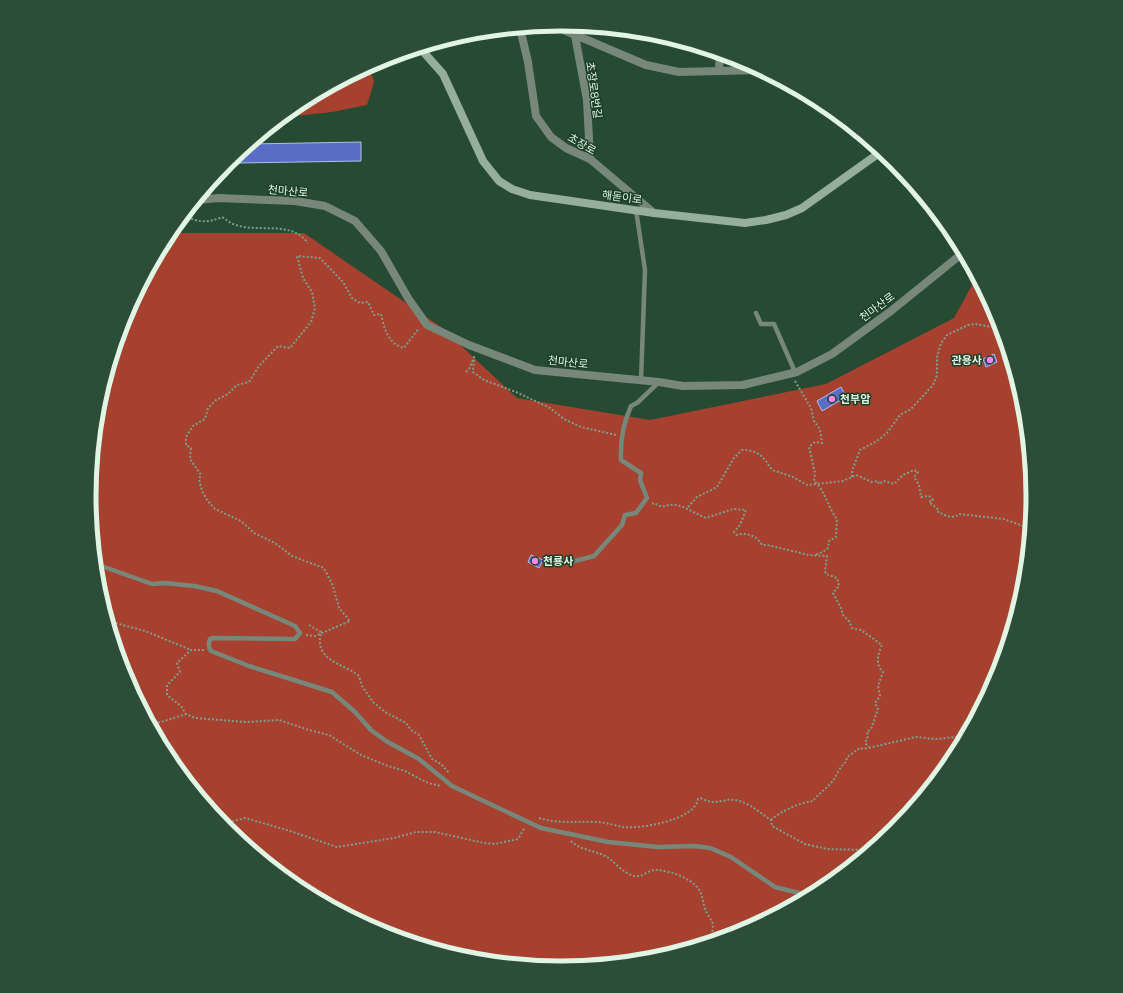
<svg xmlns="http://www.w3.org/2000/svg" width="1123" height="993" font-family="'Space Grotesk','Noto Sans KR',sans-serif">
<rect width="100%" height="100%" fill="#274a32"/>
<path fill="#a6412f" d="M366 68 370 69 374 82 367 105 332 112 295 116 291 111 299 104Z
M169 233H304L441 327 517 398 650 420 826 384 954 318 977 276 998 316 1025 405 1034 497 1025 589 998 678 954 759 895 831 824 889 742 933 653 960 561 969 469 960 380 933 299 889 227 830 169 759 125 677 98 588 89 496 98 404 125 315Z"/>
<path fill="#596cc6" stroke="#b2bee6" d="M361 142V161L238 163V153L250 144Z
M994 354 997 362 986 367 983 359Z
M841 387 846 397 822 411 817 401Z
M531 555 543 560 539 568 528 562Z"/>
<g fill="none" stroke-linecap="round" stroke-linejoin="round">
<path stroke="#819d89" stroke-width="2" stroke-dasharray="2 2" stroke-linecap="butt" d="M184 215C197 223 208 223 222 217 227 220 231 224 236 225 260 233 290 220 308 243
M466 372 469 369 474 357 473 372 484 380 516 392 550 408 564 419 581 427 616 435
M795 381 811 408 814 421 820 429 822 443 815 442 809 447 815 473 814 481C825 490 828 508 837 519L836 537 829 541 828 548 823 552 814 555
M852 477V471L860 450 877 441 887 433 900 415 911 409 933 385 937 375V357L941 343 947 335 968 325 975 324 1002 329
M652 504 654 503 662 507C678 500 691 512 706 518L733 509 746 510 740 525 734 532 737 535C747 532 757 536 762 545H767L809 555 827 556 825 571 826 574 837 578 839 586 833 593 842 610V614L849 621 852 628 861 630 882 645C878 653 875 665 883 672L878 686 880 696 875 703 878 709 871 729 867 732 868 736 865 743 869 747
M688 507 697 497 717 487 734 458 742 450C758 450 764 457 772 470L793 477 807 485 843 481 856 475 872 482 878 481 879 484 884 481 894 484 903 475 914 470 918 472 914 477 919 485 921 497 929 496 933 500 929 502 939 510 938 512C945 515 953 520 959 514L1004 519 1031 529
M108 621 145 631 191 650
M309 625 321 632C314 661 341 662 359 676L362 686 373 702 385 712 406 723 411 730 419 735 432 759 441 764 449 773
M306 635 315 636 350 621 339 608 333 586 324 568 292 556 275 543 254 533 241 521 215 509 207 500 202 491 199 479 201 475 190 459 191 448 186 445V437L189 432 193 426 205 419 208 408 216 400 228 394 237 385 249 382 259 366 278 346 290 348 311 322 315 308 312 292 303 278 297 256 320 258 343 282 352 298 360 303 368 302 374 315 381 314C384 328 388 344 404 348L419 328
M204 650H191L177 663 180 672 167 685V695L181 706 186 714 195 718 246 722 279 720 309 730 329 735 361 755 388 766 405 771 428 783 441 786
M150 724 161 722 186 714
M214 814 230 822 245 818 290 831 337 847 394 838 416 832H435L484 843 495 844 518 839 525 827
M539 818C558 824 577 821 597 822 606 822 615 826 624 827 641 829 695 820 698 799L701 798C716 807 722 798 735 800 749 802 760 813 771 820L772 826 805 844 827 849 864 850 881 840 901 815 909 809 914 808
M771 820C781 811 799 803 813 801 818 794 826 789 831 783 837 776 839 767 846 762L847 757 860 748 864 749 916 737 935 739 967 736
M223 825 226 821
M571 841C581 851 595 850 607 857 615 862 622 872 631 875 642 880 647 869 657 870 671 871 692 878 700 891 703 897 703 903 705 909 710 922 716 919 711 937L714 942"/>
<path stroke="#77887b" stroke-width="4.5" d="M636 210 645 270 641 380
M756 313 761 324H774L795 372
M575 561 594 556 622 525 625 515 636 513 647 498 640 480 641 473 621 460C620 440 623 424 631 406L637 403 659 382
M96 564 152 584 165 583 194 586 217 591 295 626 300 633 295 639 214 638 210 639C208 644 208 647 211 651L249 666 332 692 355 712 371 730 386 741 419 759 452 786 541 828 608 842 658 847 695 846 710 848 731 857 775 887 811 896"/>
<path stroke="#77887b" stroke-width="8" d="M552 25 646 65 679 72 761 70
M573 25 587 100 590 159
M719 70 720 53"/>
<path stroke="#77887b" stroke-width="8" d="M520 28 528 62 536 116 551 137 566 148 590 159 654 213
M197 200 218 198 295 201 325 206 355 221 381 251 408 298 427 325 469 345 535 370 659 382 683 386 743 385 797 372 832 354 891 311 964 252"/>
<path stroke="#95af9b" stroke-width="8" d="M420 48 443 74 483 161 499 181 512 189 530 195 654 213 745 223 766 220 786 215 802 208 882 151"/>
</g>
<g fill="#f888ea" stroke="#1d3f27" stroke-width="1.5">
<circle cx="990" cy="360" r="4"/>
<circle cx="832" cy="399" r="4"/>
<circle cx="535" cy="561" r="4"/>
</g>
<g text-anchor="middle" stroke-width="3" stroke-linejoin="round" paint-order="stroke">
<g font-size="11" fill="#e1f5e5" stroke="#1d3f27">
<text transform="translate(594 90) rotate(82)" y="4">초장로8번길</text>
<text transform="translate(582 144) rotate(30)" y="4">초장로</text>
<text transform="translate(288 191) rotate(5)" y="4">천마산로</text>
<text transform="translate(622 197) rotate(8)" y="4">해돋이로</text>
<text transform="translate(877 307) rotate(-37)" y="4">천마산로</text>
<text transform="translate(568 362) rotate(6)" y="4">천마산로</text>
</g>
<g font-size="11" font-weight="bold" fill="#e1f5e5" stroke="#1d3f27" text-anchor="start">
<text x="982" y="364" text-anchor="end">관용사</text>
<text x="840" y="403">천부암</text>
<text x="543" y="565">천룡사</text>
</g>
</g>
<path d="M0 0H1123V993H0ZM96 496a465 465 0 1 1 930 0a465 465 0 1 1-930 0Z" fill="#2d4e36" fill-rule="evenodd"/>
<path fill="none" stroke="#e1f5e5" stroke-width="5" d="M96 496a465 465 0 1 1 930 0a465 465 0 1 1-930 0Z"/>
</svg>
